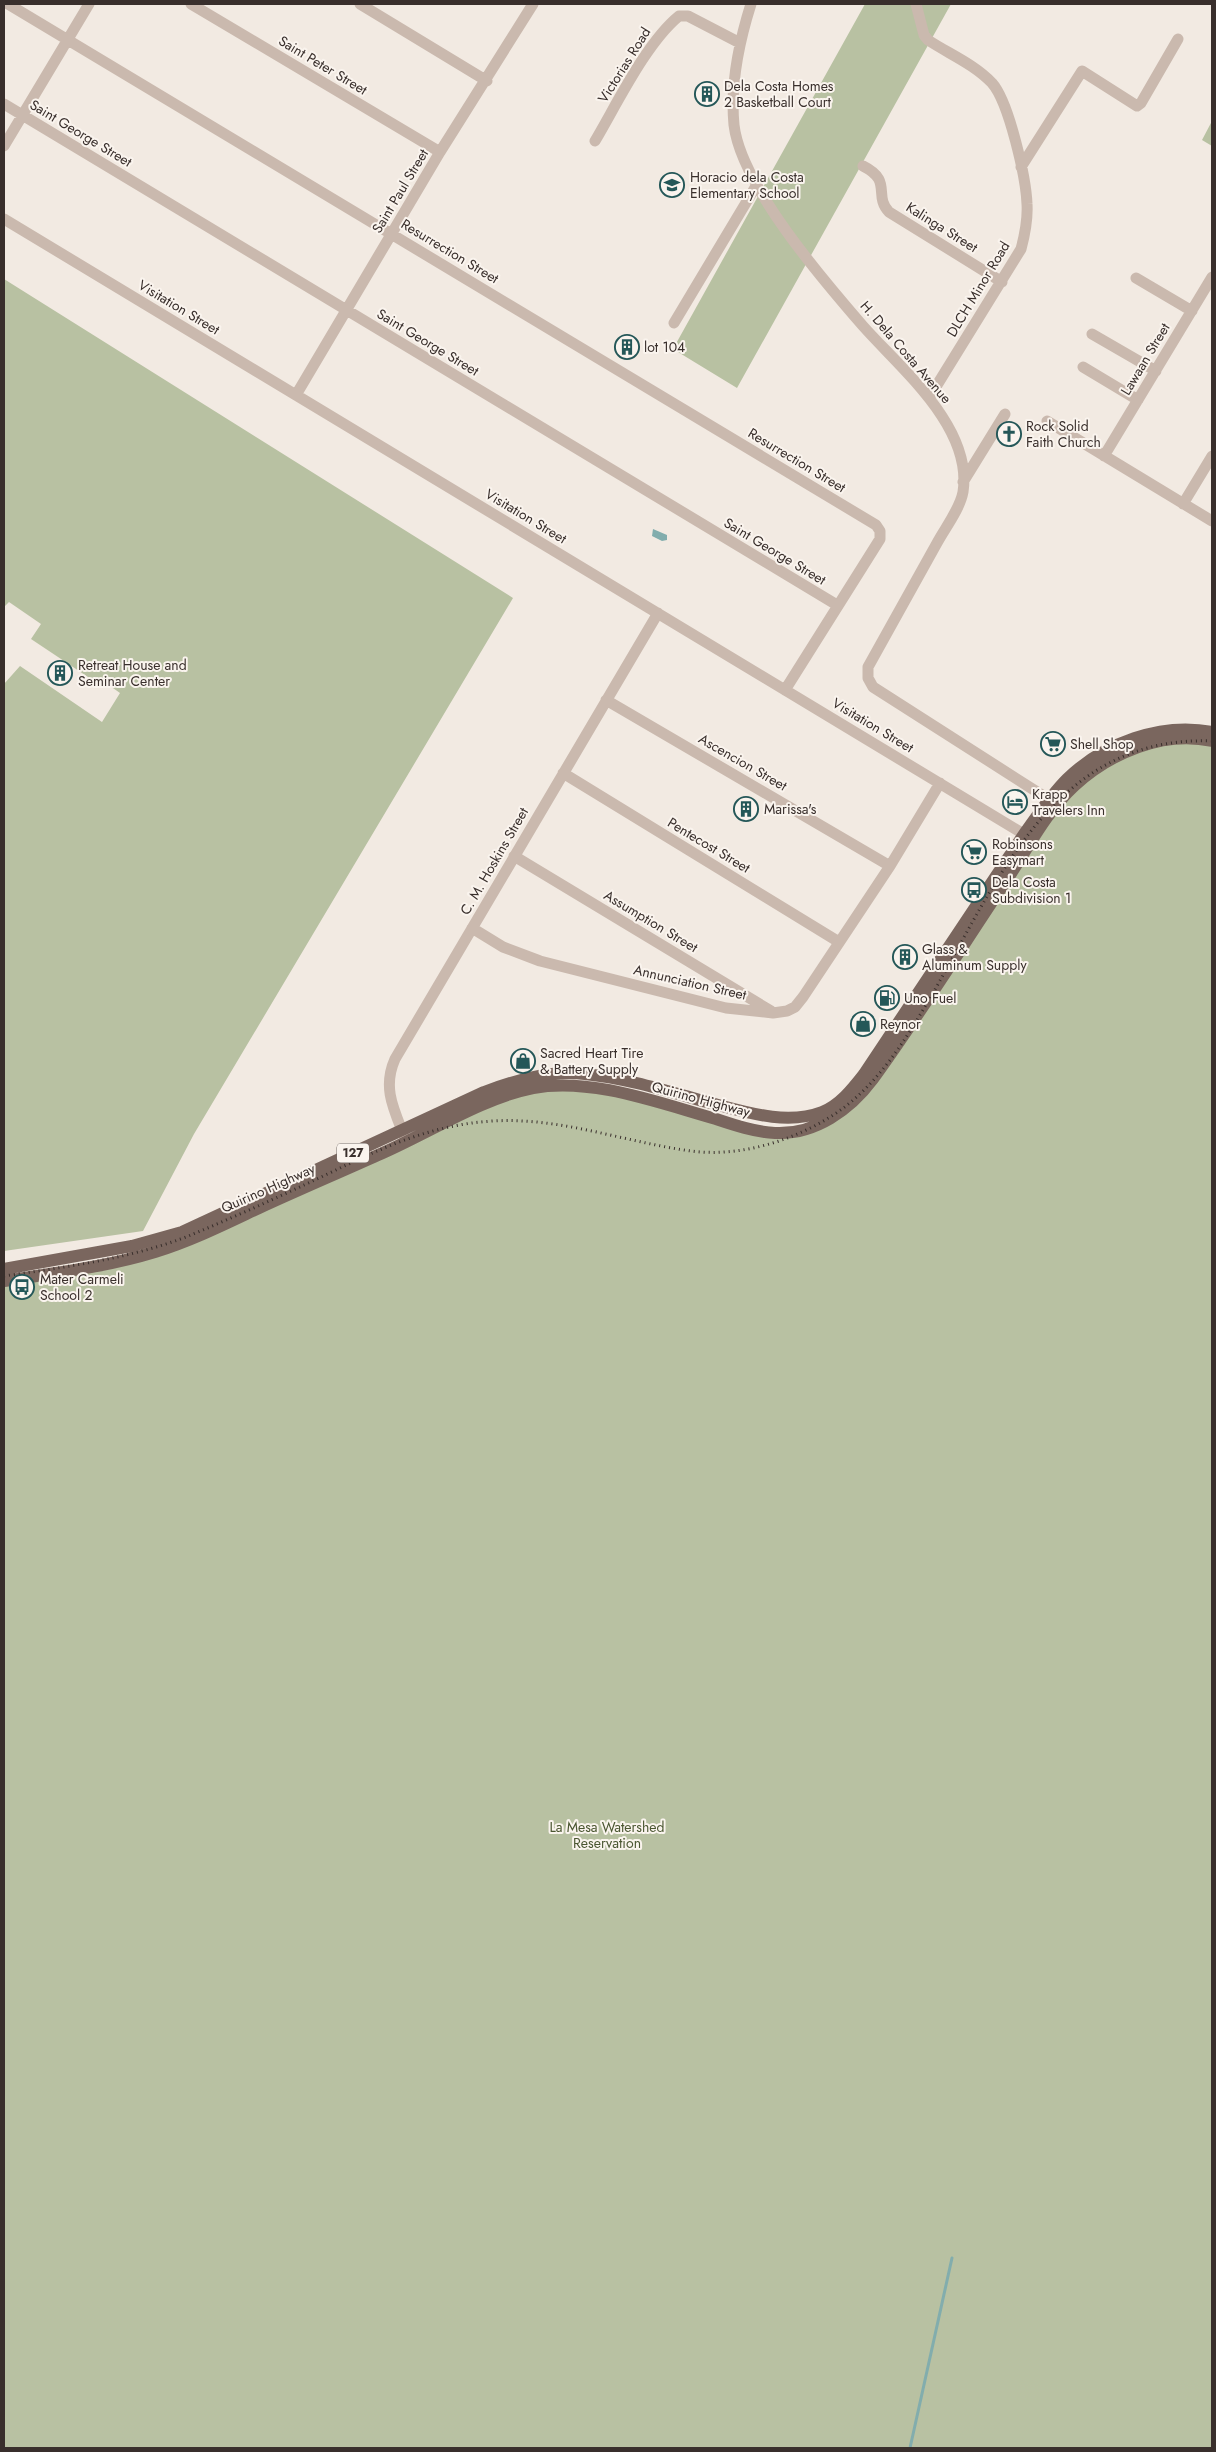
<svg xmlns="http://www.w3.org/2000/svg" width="1216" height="2452" font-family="Jost,sans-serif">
<rect width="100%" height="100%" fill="#f2eae2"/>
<path fill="#b8c1a2" d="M865 4H951L737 388 673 349Z
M1212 121V146L1202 140Z
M4 279 513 598 194 1134 143 1231 4 1251V684L20 666 102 722 120 693 103 681 100 685 31 639 41 624 9 602 4 607Z
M1212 735V2448H4V1281L124 1260 489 1102 577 1085 758 1126 790 1128 809 1123 839 1108 1026 843 1112 753Z"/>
<path fill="#82adad" d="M653 529 667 535V540L662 541 652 536Z"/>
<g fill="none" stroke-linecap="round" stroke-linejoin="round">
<path stroke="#82adad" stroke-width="3" d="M910 2448 952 2258"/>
<path stroke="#cab9ae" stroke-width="11" d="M8 4 876 525 880 531V539L785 690
M191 4 440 152
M360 4 487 81
M751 4C739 42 730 84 734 125 741 185 823 280 863 326 901 369 973 427 963 492 960 509 945 528 937 543 914 584 891 625 868 667V678L873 687 1056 804
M916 4 924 35 928 40C949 54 974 64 992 83 1009 102 1026 178 1027 204 1028 220 1025 234 1021 249L929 398
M4 104 837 605
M595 141C617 104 646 43 679 16H688L740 43
M4 146 89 4
M863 166C893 181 873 195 889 212L1002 282
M1021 167 1082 71 1137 106 1141 103 1178 39
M4 219 1032 839
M1136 278 1192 311
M674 323 756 186
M1092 334 1156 371
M1083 367 1138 400
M296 395 440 152 533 4
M1047 421 1212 521
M1104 456 1212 277
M963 482 1005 414
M1183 504 1212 456
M606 700 890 866
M563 773 839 942
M514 856 771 1011
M472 928 503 947 540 961 726 1008 773 1013 787 1011 795 1007 803 997 890 866 940 783
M405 1138C394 1110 382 1088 395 1059L658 613"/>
<path stroke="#7a665e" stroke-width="12" d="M4 1269 132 1246 182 1232 484 1092C516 1080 550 1070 585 1074 626 1078 667 1091 707 1102 743 1111 785 1126 822 1112 840 1105 853 1088 864 1074L1024 834C1038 815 1050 796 1067 779 1104 743 1161 722 1212 732
M4 1281C54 1273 106 1267 155 1252 191 1241 225 1224 259 1208 298 1190 338 1173 378 1155 427 1134 482 1098 533 1088 591 1077 659 1103 716 1119 734 1125 755 1132 775 1133 815 1135 850 1110 873 1079 920 1014 963 945 1008 878 1028 848 1047 811 1074 786 1110 753 1163 730 1212 741"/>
<path stroke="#392f2c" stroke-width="3" stroke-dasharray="1 4" stroke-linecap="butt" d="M4 1276C65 1267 128 1259 186 1237 230 1219 274 1199 317 1179 376 1151 426 1125 493 1121 561 1117 624 1142 691 1151 743 1158 804 1138 846 1106 884 1076 909 1034 933 993 999 878 1056 735 1212 741"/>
</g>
<defs>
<symbol id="building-ring" viewBox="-11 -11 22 22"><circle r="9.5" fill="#faf4ee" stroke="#245758" stroke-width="1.5"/><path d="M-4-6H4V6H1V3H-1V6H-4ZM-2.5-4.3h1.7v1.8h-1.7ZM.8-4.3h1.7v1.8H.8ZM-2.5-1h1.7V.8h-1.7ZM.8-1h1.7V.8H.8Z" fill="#245758"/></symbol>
<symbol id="school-ring" viewBox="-11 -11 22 22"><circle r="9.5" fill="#faf4ee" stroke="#245758" stroke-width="1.5"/><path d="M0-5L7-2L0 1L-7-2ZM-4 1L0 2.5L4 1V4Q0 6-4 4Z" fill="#245758"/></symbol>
<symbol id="church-ring" viewBox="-11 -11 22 22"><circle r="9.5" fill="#faf4ee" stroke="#245758" stroke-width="1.5"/><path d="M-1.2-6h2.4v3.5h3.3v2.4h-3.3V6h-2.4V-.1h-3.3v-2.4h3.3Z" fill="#245758"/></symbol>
<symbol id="supermarket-ring" viewBox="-11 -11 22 22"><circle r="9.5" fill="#faf4ee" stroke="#245758" stroke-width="1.5"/><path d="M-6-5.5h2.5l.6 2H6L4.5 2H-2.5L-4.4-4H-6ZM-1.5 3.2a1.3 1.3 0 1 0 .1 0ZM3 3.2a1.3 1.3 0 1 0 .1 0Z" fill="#245758"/></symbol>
<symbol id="hotel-ring" viewBox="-11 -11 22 22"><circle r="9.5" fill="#faf4ee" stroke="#245758" stroke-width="1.5"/><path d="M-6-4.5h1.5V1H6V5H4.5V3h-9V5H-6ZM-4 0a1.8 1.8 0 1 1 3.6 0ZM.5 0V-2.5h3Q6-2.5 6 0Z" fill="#245758"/></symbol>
<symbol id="bus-ring" viewBox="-11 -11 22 22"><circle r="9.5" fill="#faf4ee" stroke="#245758" stroke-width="1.5"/><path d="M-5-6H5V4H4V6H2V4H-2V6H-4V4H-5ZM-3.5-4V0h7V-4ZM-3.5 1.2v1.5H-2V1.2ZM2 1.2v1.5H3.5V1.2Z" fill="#245758"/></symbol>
<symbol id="fuel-ring" viewBox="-11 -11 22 22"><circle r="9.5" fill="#faf4ee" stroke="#245758" stroke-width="1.5"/><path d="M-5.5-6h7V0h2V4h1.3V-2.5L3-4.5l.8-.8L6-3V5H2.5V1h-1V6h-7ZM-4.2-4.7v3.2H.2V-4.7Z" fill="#245758"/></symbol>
<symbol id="shop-ring" viewBox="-11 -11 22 22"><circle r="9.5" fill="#faf4ee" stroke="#245758" stroke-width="1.5"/><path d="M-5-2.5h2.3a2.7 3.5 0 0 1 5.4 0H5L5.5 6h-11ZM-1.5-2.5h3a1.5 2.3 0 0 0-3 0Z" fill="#245758"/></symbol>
</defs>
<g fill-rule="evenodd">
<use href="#building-ring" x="693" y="80" width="28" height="28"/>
<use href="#school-ring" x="658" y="171" width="28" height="28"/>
<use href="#building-ring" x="613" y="333" width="28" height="28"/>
<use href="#church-ring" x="995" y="420" width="28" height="28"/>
<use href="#building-ring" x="46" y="659" width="28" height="28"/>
<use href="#supermarket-ring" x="1039" y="730" width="28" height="28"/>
<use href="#hotel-ring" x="1001" y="788" width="28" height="28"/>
<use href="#building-ring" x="732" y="795" width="28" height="28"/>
<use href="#supermarket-ring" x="960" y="838" width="28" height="28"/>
<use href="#bus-ring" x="960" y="876" width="28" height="28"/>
<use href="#building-ring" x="891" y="943" width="28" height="28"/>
<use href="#fuel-ring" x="873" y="984" width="28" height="28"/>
<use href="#shop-ring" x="849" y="1010" width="28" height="28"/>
<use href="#shop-ring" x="509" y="1047" width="28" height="28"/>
<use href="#bus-ring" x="8" y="1273" width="28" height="28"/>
</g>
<g text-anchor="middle" stroke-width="4" stroke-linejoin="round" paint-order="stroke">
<rect fill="#faf4ee" stroke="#736a66" stroke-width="1" x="337" y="1143.5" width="32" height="19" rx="4"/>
<g font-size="12" font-weight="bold" fill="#392f2c">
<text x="353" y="1157">127</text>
</g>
<g font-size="14" fill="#392f2c" stroke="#faf4ee">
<text transform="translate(323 65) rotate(31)" y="5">Saint Peter Street</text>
<text transform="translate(624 65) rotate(-58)" y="5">Victorias Road</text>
<text transform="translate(81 133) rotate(31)" y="5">Saint George Street</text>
<text transform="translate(400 191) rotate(-59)" y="5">Saint Paul Street</text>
<text transform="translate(942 227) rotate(32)" y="5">Kalinga Street</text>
<text transform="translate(450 251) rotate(31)" y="5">Resurrection Street</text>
<text transform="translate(978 289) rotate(-59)" y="5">DLCH Minor Road</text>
<text transform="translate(179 307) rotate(31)" y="5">Visitation Street</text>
<text transform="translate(428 342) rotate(31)" y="5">Saint George Street</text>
<text transform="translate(906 352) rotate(49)" y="5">H. Dela Costa Avenue</text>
<text transform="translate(1145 359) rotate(-59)" y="5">Lawaan Street</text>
<text transform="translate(797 460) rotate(31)" y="5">Resurrection Street</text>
<text transform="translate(526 516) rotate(31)" y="5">Visitation Street</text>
<text transform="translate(775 551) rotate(31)" y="5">Saint George Street</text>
<text transform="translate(873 725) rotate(31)" y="5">Visitation Street</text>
<text transform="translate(743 762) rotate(30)" y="5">Ascencion Street</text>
<text transform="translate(709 845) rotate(31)" y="5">Pentecost Street</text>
<text transform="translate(494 861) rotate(-60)" y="5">C. M. Hoskins Street</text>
<text transform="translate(651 921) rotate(31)" y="5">Assumption Street</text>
<text transform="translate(690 982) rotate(13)" y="5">Annunciation Street</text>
<text transform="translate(701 1099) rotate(15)" y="5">Quirino Highway</text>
<text transform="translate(268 1188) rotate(-24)" y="5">Quirino Highway</text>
</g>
<g font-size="14" fill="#392f2c" stroke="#faf4ee" text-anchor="start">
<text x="724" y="91">Dela Costa Homes<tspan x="724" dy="16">2 Basketball Court</tspan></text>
<text x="690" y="182">Horacio dela Costa<tspan x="690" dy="16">Elementary School</tspan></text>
<text x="644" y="352">lot 104</text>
<text x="1026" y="431">Rock Solid<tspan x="1026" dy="16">Faith Church</tspan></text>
<text x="78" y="670">Retreat House and<tspan x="78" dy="16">Seminar Center</tspan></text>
<text x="1070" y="749">Shell Shop</text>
<text x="1032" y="799">Krapp<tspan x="1032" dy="16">Travelers Inn</tspan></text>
<text x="764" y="814">Marissa's</text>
<text x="992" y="849">Robinsons<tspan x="992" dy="16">Easymart</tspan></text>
<text x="992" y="887">Dela Costa<tspan x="992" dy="16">Subdivision 1</tspan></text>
<text x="922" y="954">Glass &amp;<tspan x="922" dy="16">Aluminum Supply</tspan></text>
<text x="904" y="1003">Uno Fuel</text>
<text x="880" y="1029">Reynor</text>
<text x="540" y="1058">Sacred Heart Tire<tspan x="540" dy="16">&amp; Battery Supply</tspan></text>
<text x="40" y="1284">Mater Carmeli<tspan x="40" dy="16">School 2</tspan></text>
</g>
<g font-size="14" fill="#4a5631" stroke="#faf4ee">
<text x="607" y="1832">La Mesa Watershed<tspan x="607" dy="16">Reservation</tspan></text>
</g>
</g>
<rect width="1216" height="2452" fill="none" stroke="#392f2c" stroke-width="10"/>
</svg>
